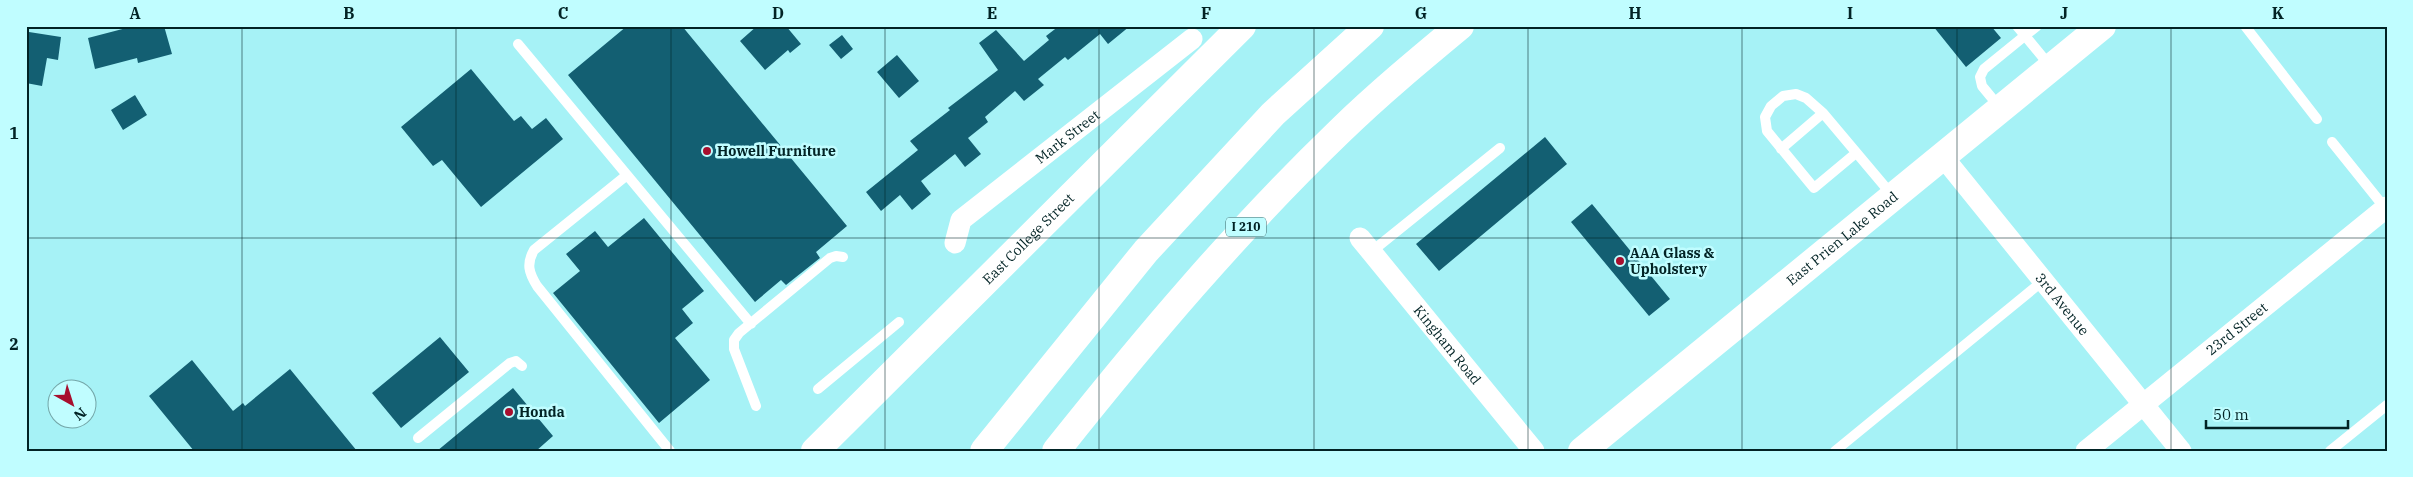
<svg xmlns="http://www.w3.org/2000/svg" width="2413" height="477" font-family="'IBM Plex Serif',serif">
<rect width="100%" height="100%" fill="#a6f2f6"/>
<path fill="#135f72" d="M134 26H164L172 54 138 63 137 58 95 69 88 38Z
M627 26H682L847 226 816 252 820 258 786 285 781 280 755 302 568 75Z
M757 26H786L801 44 790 53 788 50 765 70 740 41Z
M1059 26H1130L1108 44 1100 34 1068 60 1065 57 1038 79 1044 85 1024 101 1015 91 985 117 988 122 968 138 981 154 965 167 955 154 921 181 931 194 912 210 900 195 881 211 866 192 918 150 910 141 950 110 948 108 998 70 979 43 996 30 1024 61 1049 40 1046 36Z
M1933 26H1991L2001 38 1966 67Z
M29 32 61 37 58 60 47 58 42 86 26 83V47Z
M842 35 853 49 841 59 829 45Z
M897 55 919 81 899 98 877 72Z
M471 69 514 121 521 116 532 129 546 118 563 139 481 207 442 160 433 166 401 127Z
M135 95 147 115 123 130 111 110Z
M1545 137 1567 164 1439 271 1416 244Z
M1592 204 1670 299 1649 316 1571 222Z
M644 218 704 291 682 309 693 323 675 338 710 380 659 423 553 293 580 271 566 254 595 231 608 247Z
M440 337 469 372 401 428 372 393Z
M192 360 233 411 243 403 245 406 290 369 357 451H194L149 396Z
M513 388 553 436 536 451H437Z"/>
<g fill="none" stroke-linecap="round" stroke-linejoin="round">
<path stroke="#fff" stroke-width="10" d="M2017 26 2050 66
M2245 26 2317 119
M518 44 751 324
M2001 109 1982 86 1980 77 1984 69 2037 26
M2332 142 2385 208
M1781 149 1823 113
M1856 153 1814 188 1767 131 1765 117 1771 106 1783 96 1796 94 1806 98 1823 113 1892 195
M627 175 534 250C526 264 529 273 537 286L670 451
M1371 252 1500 148
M818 389 899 322
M756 406 734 349V340L739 333 830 258 836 256 843 257
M418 438 510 363 516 361 522 366
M1835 451 2044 280
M2330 451 2387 405"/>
<g stroke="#fff" stroke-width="21">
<path id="s1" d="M1944 158 2181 451"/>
<path id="s2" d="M1360 238 1534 451"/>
<path id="s3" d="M955 243 961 220 1192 39"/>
<path id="s4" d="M2086 451 2387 207"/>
</g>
<g stroke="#fff" stroke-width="28">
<path id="s5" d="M815 451 1242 26"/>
<path id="s6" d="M1582 451 2102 26"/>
</g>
<path stroke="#fff" stroke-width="28" d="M984 451 1146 251 1273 114 1370 26
M1056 451C1145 339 1237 230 1340 131 1378 94 1419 60 1460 26"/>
</g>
<path fill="none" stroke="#022325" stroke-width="1" stroke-opacity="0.55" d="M242 26V451M456 26V451M671 26V451M885 26V451M1099 26V451M1314 26V451M1528 26V451M1742 26V451M1957 26V451M2171 26V451M26 238H2387"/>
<g fill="#a70f2e" stroke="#c0fdff" stroke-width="2">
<circle cx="707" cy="151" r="5"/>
<circle cx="1620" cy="261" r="5"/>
<circle cx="509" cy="412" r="5"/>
</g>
<g text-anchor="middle" stroke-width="5" stroke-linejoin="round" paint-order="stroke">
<rect fill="#c0fdff" stroke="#3b6466" stroke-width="1" x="1226" y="217.5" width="40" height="19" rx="4"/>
<g font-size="12" font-weight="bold" fill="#022325">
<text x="1246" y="231">I 210</text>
</g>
<g font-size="14" fill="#022325" stroke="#c0fdff">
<text dy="5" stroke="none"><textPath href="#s3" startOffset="159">Mark Street</textPath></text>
<text dy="5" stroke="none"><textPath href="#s5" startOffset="301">East College Street</textPath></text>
<text dy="5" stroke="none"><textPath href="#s6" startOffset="336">East Prien Lake Road</textPath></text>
<text dy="5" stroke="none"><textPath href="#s1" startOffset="188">3rd Avenue</textPath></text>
<text dy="5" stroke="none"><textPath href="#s4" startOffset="194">23rd Street</textPath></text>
<text dy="5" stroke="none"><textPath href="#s2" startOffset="138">Kingham Road</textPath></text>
</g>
<g font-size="14" font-weight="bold" fill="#022325" stroke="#c0fdff" text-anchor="start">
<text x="717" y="156">Howell Furniture</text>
<text x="1630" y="258">AAA Glass &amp;<tspan x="1630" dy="16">Upholstery</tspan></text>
<text x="519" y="417">Honda</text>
</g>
</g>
<rect width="2413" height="477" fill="none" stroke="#c0fdff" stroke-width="55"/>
<g transform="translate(72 404) rotate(141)"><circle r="24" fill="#c0fdff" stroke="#74a6a8"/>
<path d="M0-4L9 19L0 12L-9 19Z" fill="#a70f2e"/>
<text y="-8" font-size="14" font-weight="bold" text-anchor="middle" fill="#022325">N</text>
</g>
<path d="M2206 420v8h142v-8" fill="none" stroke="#022325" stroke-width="2.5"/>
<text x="2213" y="420" font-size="15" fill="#022325" stroke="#c0fdff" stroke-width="4" paint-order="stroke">50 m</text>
<rect x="28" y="28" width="2358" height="422" fill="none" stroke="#022325" stroke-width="2"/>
<g font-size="16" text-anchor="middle" font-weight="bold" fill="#022325">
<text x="135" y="19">A</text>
<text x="349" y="19">B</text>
<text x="563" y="19">C</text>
<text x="778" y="19">D</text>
<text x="992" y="19">E</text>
<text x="1206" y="19">F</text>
<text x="1421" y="19">G</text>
<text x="1635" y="19">H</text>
<text x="1850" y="19">I</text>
<text x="2064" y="19">J</text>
<text x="2278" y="19">K</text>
<text x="14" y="139">1</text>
<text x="14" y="350">2</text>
</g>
</svg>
